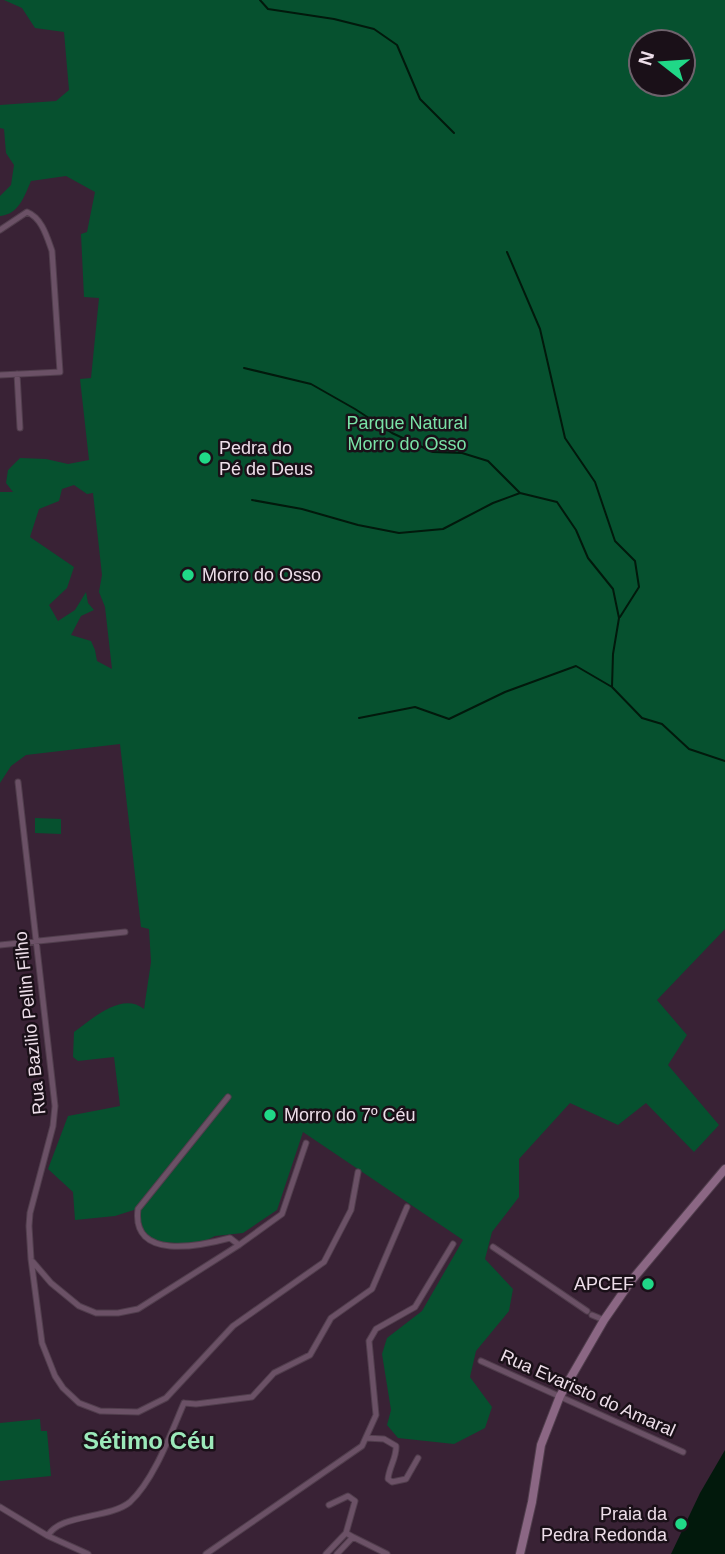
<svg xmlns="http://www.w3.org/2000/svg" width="725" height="1554" font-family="Arial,sans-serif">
<rect width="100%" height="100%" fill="#392235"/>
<path fill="#06512f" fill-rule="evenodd" d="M4 0H725V929L657 1000 687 1035 668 1065 719 1125 694 1152 646 1103 618 1125 570 1103 519 1159V1197L492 1232 485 1259 513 1289 509 1311 476 1351 470 1377 492 1407 485 1428 454 1444 398 1438 387 1425 391 1410 382 1354 387 1338 422 1311 463 1240 303 1132 277 1210 243 1233 215 1236 199 1244 155 1242 143 1234 137 1209 115 1216 75 1220 73 1192 48 1169 68 1116 120 1106 114 1057 78 1061 73 1057 74 1032C92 1019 122 991 144 1009L151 962 149 929 141 927 120 744 26 755 11 766 0 783V492H13L6 483 8 470 20 458 46 459 68 464 89 460 80 379 91 378 99 298 84 297 81 234 87 232 95 192 66 176 31 181C24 197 19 214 0 216V196L11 185 14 165 6 153 4 129 0 128V105L56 101 69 90 64 32 35 28 22 8ZM641 42H683V84H641ZM74 485 87 494 93 493 102 575 99 592 105 607 112 669 97 661 95 650 91 641 71 635 81 616 94 610 88 603 86 592 75 610 58 621 49 605 67 588 74 567 30 537 39 509 59 501 62 489Z
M35 818 61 819V834L35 833Z
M40 1419 41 1431H47L51 1476 0 1481V1423Z"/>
<path fill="#02190c" d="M725 1450V1554H671L700 1493Z"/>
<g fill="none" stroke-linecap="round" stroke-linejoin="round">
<path stroke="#02190c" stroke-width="2" d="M260 0 268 9 334 19 374 29 397 45 420 99 454 133
M507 252 540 329 565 438 595 482 615 541 635 561 639 587 620 617
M244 368 311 384 355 409 392 433 433 452 462 453 488 461 520 493
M252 500 302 509 358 525 399 533 443 529 493 503 520 493 557 502 576 530 588 558 613 589 619 618 613 654 612 687 642 718 662 724 689 749 725 761
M359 718 415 707 449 719 505 692 576 666 612 687"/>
<defs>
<path id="street" d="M0 230 27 212C42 218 47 237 52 251L60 372 0 375
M17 374 20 428
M18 782 55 1106 53 1126 30 1213 29 1226 31 1259 42 1343 55 1376 63 1388 79 1403 100 1411 138 1412 166 1398 233 1326 324 1262 351 1210 358 1172
M0 945 125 932
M228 1097 138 1209C131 1261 200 1246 230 1238L239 1245
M493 1247 587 1311
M33 1262 51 1283 79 1306 96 1313H118L138 1309 239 1245 282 1214 306 1143
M592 1315 604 1320
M481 1361 683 1452
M184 1403 196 1404 252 1397 274 1373 310 1355 331 1318 372 1289 407 1207
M366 1438 384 1439 396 1446C397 1457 389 1467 388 1479L392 1482 406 1479 418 1458
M0 1507 48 1536 88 1554
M48 1536C58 1514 110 1519 130 1502 154 1480 171 1433 184 1403
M353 1537 387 1554
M206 1554 362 1446 376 1415 369 1341 376 1329 415 1307 453 1244
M326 1554 346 1533 355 1501 348 1496 329 1505
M337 1554 353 1537 346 1533"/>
<path id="secondary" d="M520 1554 532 1502 541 1445 560 1396 604 1320 631 1281 725 1169"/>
</defs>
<use href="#street" stroke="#513e4d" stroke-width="7"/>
<use href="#secondary" stroke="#513e4d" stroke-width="10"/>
<use href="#street" stroke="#6b5166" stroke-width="5"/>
<use href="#secondary" stroke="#8b6784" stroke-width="8"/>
</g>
<g fill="#20d887" stroke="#1a1018" stroke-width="2.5">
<circle cx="205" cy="458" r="7"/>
<circle cx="188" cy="575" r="7"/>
<circle cx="270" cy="1115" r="7"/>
<circle cx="648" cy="1284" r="7"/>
<circle cx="681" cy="1524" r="7"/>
</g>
<g text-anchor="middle" stroke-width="5" stroke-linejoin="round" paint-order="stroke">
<g font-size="18" fill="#7ae2a7" stroke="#1a1018">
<text x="407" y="429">Parque Natural<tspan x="407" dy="21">Morro do Osso</tspan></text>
</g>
<g font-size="18" fill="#eddee9" stroke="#1a1018" text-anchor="start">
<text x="219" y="454">Pedra do<tspan x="219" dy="21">Pé de Deus</tspan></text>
<text x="202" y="581">Morro do Osso</text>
<text x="284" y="1121">Morro do 7º Céu</text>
<text x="634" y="1290" text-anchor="end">APCEF</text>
<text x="667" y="1520" text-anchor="end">Praia da<tspan x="667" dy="21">Pedra Redonda</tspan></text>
</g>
<g font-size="18" fill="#eddee9" stroke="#1a1018">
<text transform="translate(30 1023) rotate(-96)" y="6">Rua Bazilio Pellin Filho</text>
<text transform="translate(588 1393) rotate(24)" y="6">Rua Evaristo do Amaral</text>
</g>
<g font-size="24" font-weight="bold" fill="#9ce9ba" stroke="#1a1018">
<text x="149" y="1449">Sétimo Céu</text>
</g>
</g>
<g transform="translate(662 63) rotate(287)"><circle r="33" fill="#1a1018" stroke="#6e626c" stroke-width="2"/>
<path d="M0-5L12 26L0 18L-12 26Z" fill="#20d887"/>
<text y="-10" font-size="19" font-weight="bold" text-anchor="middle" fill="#eddee9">N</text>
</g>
</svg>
